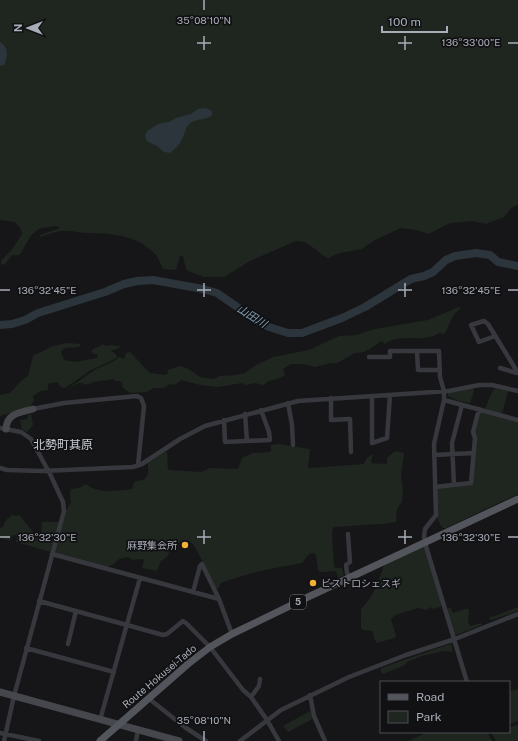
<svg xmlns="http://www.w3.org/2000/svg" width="518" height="741" font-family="'Public Sans','Noto Sans JP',sans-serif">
<rect width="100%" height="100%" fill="#161618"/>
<path fill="#1e261f" d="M0 0H518V204L510 209 504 217 486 224 472 221 450 223 429 234 416 230 401 228 375 240 362 249 340 253 328 258C317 253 309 240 296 241L250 261 224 277H204L186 270 183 256H180L176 270 163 269C161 265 159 259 156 255 139 236 113 233 89 233 81 233 74 231 67 231 58 230 48 235 40 237V235L60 228 57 226C52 227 47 227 42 228 29 232 27 246 19 255H12L5 264 2 265 1 264V261L13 248 22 234 21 229 15 222 0 220Z
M459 307 461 308 454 314 445 333 443 334 439 333C423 344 399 332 385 344L381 341 370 349 364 352 355 353 337 363H331L315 367 303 364H291L283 369 285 375C279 379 274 380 268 381L265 384 262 385 256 383 245 385 242 383 218 387 200 385 181 380 175 385 170 384 164 388H154L147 392 130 393 123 388 122 383 119 381H116L112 379C104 381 94 381 85 385L83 383H79L69 388 96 369 114 361 119 357 124 359 126 353 130 352 150 373 166 375 168 372V370L180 366 189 369 200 377 213 379 220 376 235 375 245 373 256 365 273 357 309 350 339 336 356 335 375 329 428 320Z
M67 343 80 344 81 346C73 350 66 344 61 352L64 360 75 362 97 358 98 354H94L91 352 93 349 101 346 102 344 106 346 111 345 120 346 119 348 111 351 116 354 117 357 115 359 91 370 65 388 61 387 57 382 48 384V390L40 391 33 396 34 401 29 408 0 416V395L10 393 22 380 28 376 33 356C37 353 41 353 45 350 54 345 57 345 67 343Z
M472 388 474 391 470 403 458 401 448 396V393Z
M496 388 508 391 502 414 485 409 492 392Z
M480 410 518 421V494L446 528H443C434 519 437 502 437 490L438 488 472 485 474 431Z
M31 414 33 425 27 432 22 430 20 420 27 419 28 415Z
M279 444 310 449 308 468 364 464 367 458 371 455H373L371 460 372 463 385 464 387 463V458L395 451 404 453 401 474 403 491 402 501 397 510 396 522 382 524 333 527 332 537 334 565 335 568H342L344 575 338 578 336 571 321 572 318 571 316 555 314 553C306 554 307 558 302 563 274 568 248 573 221 583L218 589 215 588 211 578 195 547C186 532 172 545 167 557L161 561 157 571 142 568 144 560 142 559 133 560 128 557C117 559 120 558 113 565L105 567 56 554 55 552 65 512 71 503 70 494 71 489 79 488 86 484C96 494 118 491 132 489L134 482 145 479 148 474V463L165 452H167C168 457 167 463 168 469L169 470 201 472 210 468 238 469 242 458 253 453 269 452 271 451V445Z
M12 515 16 516 19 515 35 534H41L42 522H58L59 524 51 552 16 542 17 538 15 535H12L10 541 0 537V528L3 527 6 520Z
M424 546 442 604 440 607 433 609 431 607 427 610 418 608 401 613 394 616 391 619 396 636 394 638 377 643 374 639 373 631 363 630 361 628V609C373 598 379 580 384 565Z
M518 607V611L491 620 489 618 490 616 492 617Z
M448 608H451L453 613 465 609H469L468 621 470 626 481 623 482 625 456 635 453 633 447 610Z
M450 644 452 645V652L444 651 422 656 407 662 405 665 386 673 383 674 381 672V668Z
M518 689V721L509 724V691Z
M310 711 313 717 311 720 288 732 283 726Z
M518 725V741H496L491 732H509V727Z
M428 732H487L492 741H408Z"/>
<path fill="#2c353c" d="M0 42C9 47 8 57 4 65L0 66Z
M206 108 212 111V115C208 120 197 118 189 124 185 128 184 137 181 141 179 145 174 150 170 153L164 152 157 146 147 141 145 136 147 131 158 124 162 123 169 122 176 118 191 114 198 109Z"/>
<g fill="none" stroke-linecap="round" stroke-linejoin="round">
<path stroke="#2c353c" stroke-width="8" d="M0 325 12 324 25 320 38 313 105 292 124 284 137 281 153 280 203 289 217 293 259 322 269 327 288 333H302L342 318 365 307 411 279 424 276 433 272 446 260 455 256 476 253 490 255 498 262 518 266"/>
<path stroke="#37383d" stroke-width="4.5" d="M495 336 479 342 471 325 484 321 488 324 518 373
M417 351 418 370H439
M369 357H390V351H439L440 377 444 391V400L518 420
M500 368 517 373
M372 396V443L387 438 390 395
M331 398V420L350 419 351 452
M288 403 292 425 293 445
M33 409 64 403 137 396 141 398 144 406 138 465
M245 414 247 441
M224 420 225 442 270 440 269 432 261 410
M0 428 21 432 31 439 50 474 63 502 64 511 14 696 4 741
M434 455 474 453
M0 468 7 470 42 471 133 467 142 464 180 439 205 426 298 401 449 391 479 385H492L518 391
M454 485 452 443 462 405
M435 487 471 483 475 438 473 432 479 409
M348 534 350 562 346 565 347 573 351 577
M425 543 467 682
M426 543 424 537 425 529 436 515 434 444 444 400
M52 554 219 599 232 634
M193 592 200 566 202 564 219 599
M39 601 127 625
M127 625 163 635 167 634 183 621 186 623 210 647 243 690 251 697
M68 644 76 611
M26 648 114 672
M260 679 259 686 251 697 267 720 279 741
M310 695 314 716 325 741
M148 698 186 728 206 741
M100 720 140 578
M0 733 39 741
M136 741 138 730
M240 741 281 710 349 677 406 655 455 639 518 614"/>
<path stroke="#45474d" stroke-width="7" d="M6 429C7 413 19 413 33 409
M0 692 179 741"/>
<path stroke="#53555c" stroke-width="7" d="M100 741 188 664 210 647 232 634 308 597 518 499"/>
</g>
<path fill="none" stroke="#a8adb8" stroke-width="1.5" d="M204 0V10M204 36V50M405 36V50M197 43H211M398 43H412M508 43H518M204 283V297M405 283V297M0 290H10M197 290H211M398 290H412M508 290H518M204 530V544M405 530V544M0 537H10M197 537H211M398 537H412M508 537H518M204 731V741"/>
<g fill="#f2b134" stroke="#111113" stroke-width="1.5">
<circle cx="185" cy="545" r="4"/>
<circle cx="313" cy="583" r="4"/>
</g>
<g text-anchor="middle" stroke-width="3.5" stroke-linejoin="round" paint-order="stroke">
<rect fill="#111113" stroke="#7b7e86" stroke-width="1" x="290" y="595" width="16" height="14" rx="3"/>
<g font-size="9" font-weight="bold" fill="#a8adb8">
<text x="298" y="605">5</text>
</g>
<g font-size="10" fill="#a8adb8" stroke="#111113" text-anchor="end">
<text x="177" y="549">麻野集会所</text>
<text x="321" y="587" text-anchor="start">ビストロシェスギ</text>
</g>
<g font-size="10" fill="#a8adb8" stroke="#111113">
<text transform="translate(159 676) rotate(-40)" y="4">Route Hokusei-Tado</text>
</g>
<g font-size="11" font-style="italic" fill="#7f9bb3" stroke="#111113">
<text transform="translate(252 316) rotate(32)" y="4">山田川</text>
</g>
<g font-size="12" fill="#c9ccd4" stroke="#111113">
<text x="63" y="449">北勢町其原</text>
</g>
</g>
<g font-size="10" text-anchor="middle" fill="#a8adb8" stroke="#111113" stroke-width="3.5" stroke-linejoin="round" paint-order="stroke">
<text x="204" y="24">35°08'10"N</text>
<text x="471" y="46">136°33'00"E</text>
<text x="471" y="294">136°32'45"E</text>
<text x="47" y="294">136°32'45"E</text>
<text x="471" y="541">136°32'30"E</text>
<text x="47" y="541">136°32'30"E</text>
<text x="204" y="724">35°08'10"N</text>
</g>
<rect x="380" y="681" width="130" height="52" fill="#111113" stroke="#4d4f55"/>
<rect x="388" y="694" width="20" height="6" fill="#53555c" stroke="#4d4f55"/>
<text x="416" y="701" font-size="12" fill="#a8adb8">Road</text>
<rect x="388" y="711" width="20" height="12" fill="#1e261f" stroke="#4d4f55"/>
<text x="416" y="721" font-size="12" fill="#a8adb8">Park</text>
<g transform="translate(28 28) rotate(270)" stroke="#111113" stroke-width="3" paint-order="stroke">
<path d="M0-3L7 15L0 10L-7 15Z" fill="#a8adb8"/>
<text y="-6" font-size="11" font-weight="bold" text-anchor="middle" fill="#a8adb8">N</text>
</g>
<path d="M382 26v6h65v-6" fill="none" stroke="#a8adb8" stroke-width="2"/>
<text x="388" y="26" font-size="12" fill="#a8adb8" stroke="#111113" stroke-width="3" paint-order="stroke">100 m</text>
</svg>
